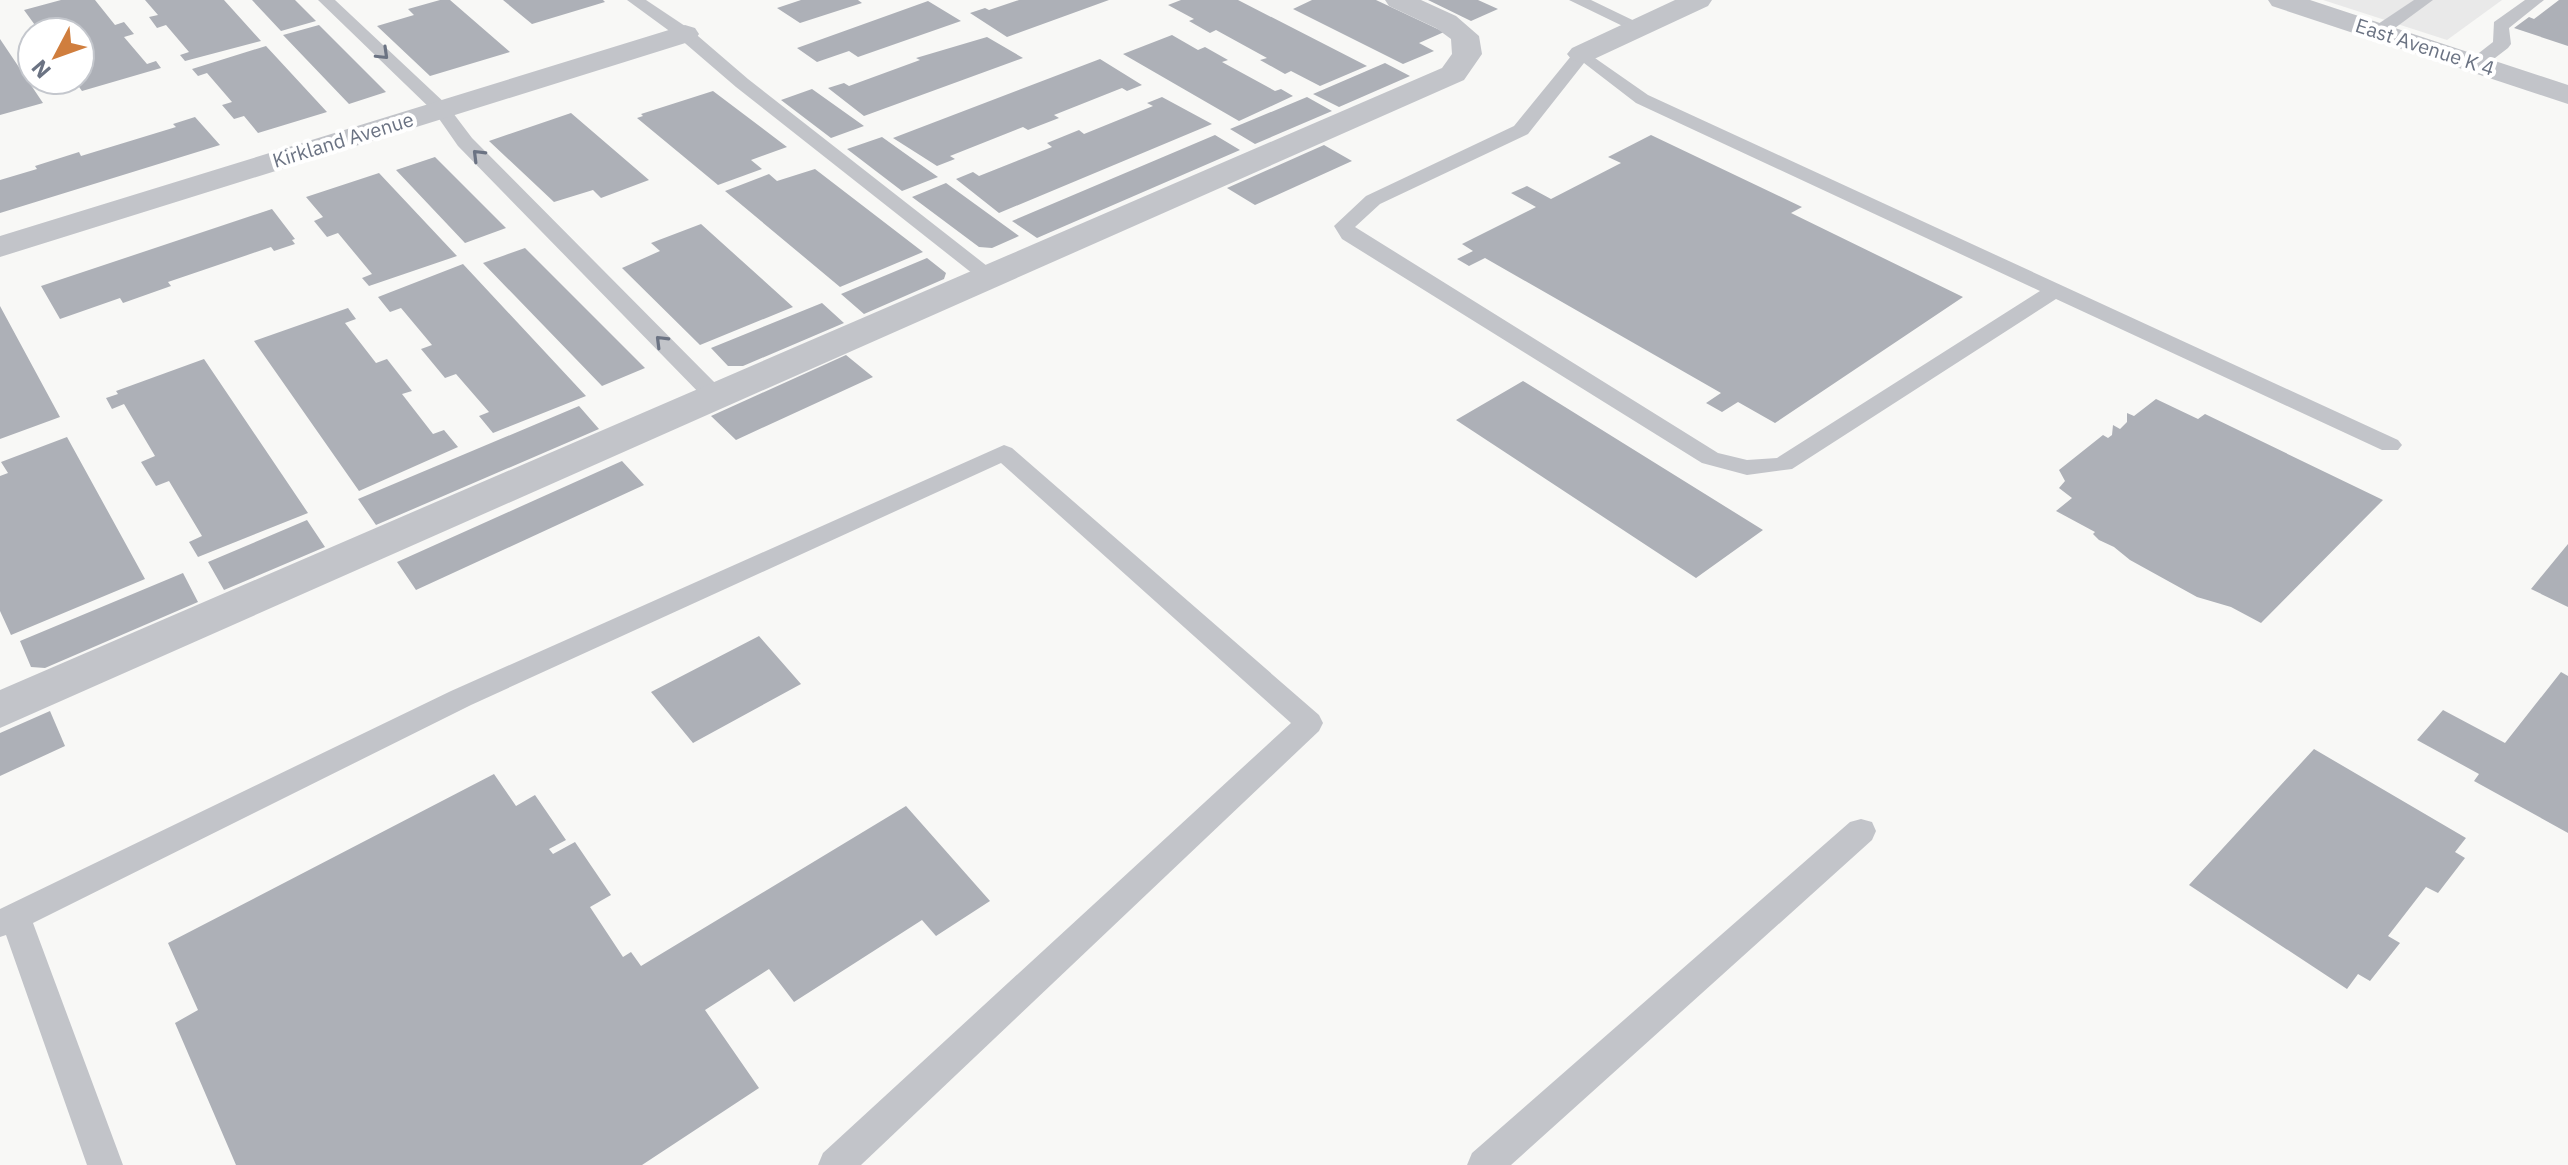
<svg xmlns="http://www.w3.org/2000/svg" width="2568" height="1165" font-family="'IBM Plex Sans',sans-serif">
<rect width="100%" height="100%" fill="#f8f8f6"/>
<path fill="#e9e9e9" d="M2323 0H2502L2447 40Z"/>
<path fill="#adb0b7" d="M61 0H95L115 25 124 22 134 34 124 37 147 64 156 61 161 68 82 91 74 80H80V32H40L24 10Z
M145 0H224L261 41 185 61 180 55 189 52 166 25 157 28 149 17 158 15Z
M252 0H295L316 21 281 31Z
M440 0H450L510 52 430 76 377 26 414 15 408 9Z
M503 0H603L605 2 532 24Z
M801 0H858L862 3 800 23 777 8Z
M1019 0H1109L1007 37 970 13 985 8 989 10Z
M1181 0H1238L1367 66 1320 86 1291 71 1285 74 1260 60 1267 58 1216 30 1210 33 1189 21 1194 19 1168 5Z
M1312 0H1376L1444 32 1419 43 1434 51 1403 64 1293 9Z
M1428 0H1478L1498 9 1471 21Z
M2559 0H2568V46L2514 28 2529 17 2534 19Z
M928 1 961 21 858 57 849 51 817 62 797 48Z
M319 25 386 92 349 104 283 35Z
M1172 35 1198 50 1205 47 1228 60 1222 62 1275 91 1281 89 1293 96 1239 121 1123 54Z
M987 37 1023 58 864 116 828 88 844 83 849 86 920 60 916 58Z
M0 39 43 103 0 115Z
M266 46 327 112 258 133 244 116 234 119 222 105 232 102 207 73 198 76 192 69Z
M1100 59 1142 85 1127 91 1122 88 1054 115 1059 118 1028 130 1023 127 950 156 955 159 937 166 893 138Z
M1385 63 1410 76 1339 107 1313 94Z
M812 89 864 126 831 138 781 100Z
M713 91 787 147 751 160 762 169 718 185 637 118 643 116 641 114Z
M1162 97 1212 124 999 213 956 179 973 172 979 176 1052 147 1047 143 1079 130 1084 134 1153 106 1147 103Z
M1307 97 1332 111 1255 144 1230 129Z
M571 113 649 180 601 198 593 190 554 202 489 141Z
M195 117 220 145 0 213V180L37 169 35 166 79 152 81 156 176 127 173 124Z
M1215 135 1240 150 1037 238 1012 221Z
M1651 135 1802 207 1791 213 1963 297 1775 423 1738 402 1722 412 1706 403 1721 393 1485 258 1469 266 1457 259 1473 251 1462 244 1536 207 1511 193 1527 186 1551 199 1621 163 1608 157Z
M882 137 938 177 902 191 847 149Z
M1324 145 1352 161 1255 205 1227 188Z
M435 157 506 228 465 243 396 170Z
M815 169 923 252 840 287 725 191 769 174 777 181Z
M379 173 457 256 369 286 362 278 372 274 338 233 327 237 314 221 323 217 306 197Z
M946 183 1019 236 992 248 979 247 912 197Z
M272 209 295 239 292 240 295 244 274 251 271 247 168 282 171 286 123 303 120 298 60 319 41 286Z
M701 224 793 307 700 345 622 268 660 251 651 243Z
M525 248 645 368 602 386 483 263Z
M927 258 946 273 944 279 864 314 841 294Z
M463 264 586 396 493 433 479 416 489 412 456 374 445 378 421 349 432 345 401 308 390 312 378 297Z
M822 303 844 323 743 366H728L711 348Z
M0 306 60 417 0 439Z
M348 308 356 319 345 323 376 363 387 359 412 391 402 394 433 434 444 430 458 447 359 491 254 341Z
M846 355 873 377 736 440 711 416Z
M204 359 308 513 198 557 189 542 202 536 169 481 156 486 141 462 155 456 124 404 112 409 106 398 118 394 116 391Z
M1523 381 1763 530 1696 578 1456 420Z
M2156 399 2198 419 2205 414 2383 500 2261 623 2231 607 2197 597 2130 560 2114 547 2099 540 2093 534 2095 532 2056 511 2072 498 2059 488 2065 481 2059 470 2103 435 2108 438 2112 435 2113 425 2120 429 2127 422V413L2134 416Z
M579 406 599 429 376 525 358 499Z
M67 437 145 579 11 635 0 611V476L8 473 1 462Z
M622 461 644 485 416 590 397 562Z
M307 520 325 547 224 590 208 562Z
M2568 544V607L2531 589Z
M183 573 198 602 45 668 31 667 20 641Z
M759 636 801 684 693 743 651 692Z
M2561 672 2568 676V833L2474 781 2479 774 2417 740 2443 710 2505 743Z
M50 711 65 746 0 776V733Z
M2314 749 2466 838 2455 852 2465 858 2438 893 2426 887 2388 936 2400 943 2370 981 2358 974 2347 989 2189 885Z
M494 774 516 806 535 795 566 840 549 849 553 854 575 842 611 895 590 907 623 957 631 952 641 966 906 806 990 901 936 936 922 920 794 1002 769 969 705 1010 759 1088 642 1165H236L175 1023 198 1010 168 943Z"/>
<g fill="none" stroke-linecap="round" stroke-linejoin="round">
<path fill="#c2c4c9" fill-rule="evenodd" d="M318 0H335L447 105 472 138 723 391 726 396 723 401H707L458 146 435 113Z
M627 0H646L691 30 748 79 996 273 999 277 996 281H982L736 87 679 38Z
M1569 0H1591L1647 27 1645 31H1633Z
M2414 0H2433L2384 36H2372L2370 32 2372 28Z
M2525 0H2544L2509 28 2511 44 2508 48 2482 68H2470L2467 64 2470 60 2493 42 2494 22Z
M1582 49 1648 95 2398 440 2402 445 2398 450H2382L2056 299 1792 469 1747 475 1702 463 1342 239 1334 226 1366 196 1514 126 1576 50ZM1584 63 1636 103 2040 291 1777 458 1747 460 1718 453 1355 227 1380 204 1528 134Z
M1004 445 1012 448 1319 715 1323 723 1319 731 861 1165H818L823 1153 1291 723 1001 463 471 705 33 923 123 1165H87L6 935 0 937V909L451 691Z
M1861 819 1872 822 1876 831 1872 840 1511 1165H1467L1472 1153 1850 822Z"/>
<path fill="#c2c4c9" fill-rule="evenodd" d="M1385 0H1421L1456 16 1479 36 1482 54 1464 80 0 728V690L1442 68 1452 54 1451 39 1436 28 1389 6Z
M1675 0H1712L1708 6 1592 60 1582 63 1572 60 1567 54 1572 48Z
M2268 0H2310L2568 85V104L2272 6Z
M685 25 695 28 699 34 695 40 0 257V236Z"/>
</g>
<defs><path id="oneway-chevron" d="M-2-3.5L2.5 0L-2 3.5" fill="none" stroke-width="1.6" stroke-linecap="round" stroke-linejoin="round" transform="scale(2)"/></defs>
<g stroke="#6b7383">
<use href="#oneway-chevron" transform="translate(383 54) rotate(44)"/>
<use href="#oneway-chevron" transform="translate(478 155) rotate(-135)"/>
<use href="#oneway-chevron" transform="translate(661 341) rotate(-135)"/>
</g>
<g text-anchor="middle" stroke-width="8" stroke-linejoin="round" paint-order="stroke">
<g font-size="20" fill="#6b7383" stroke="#fff">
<text transform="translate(2425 47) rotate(18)" y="7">East Avenue K 4</text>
<text transform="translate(343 140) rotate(-17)" y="7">Kirkland Avenue</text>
</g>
</g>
<g transform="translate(56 56) rotate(229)"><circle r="38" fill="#ffffff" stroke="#c4c7cd" stroke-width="2"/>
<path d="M0-6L14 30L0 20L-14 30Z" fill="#d07e3e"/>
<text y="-12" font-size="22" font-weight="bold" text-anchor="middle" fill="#6b7383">N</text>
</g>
</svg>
